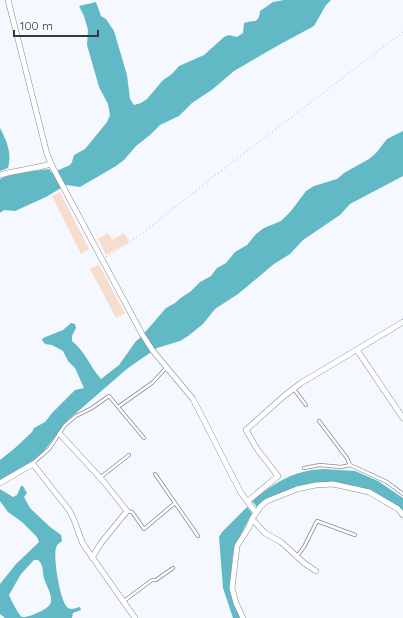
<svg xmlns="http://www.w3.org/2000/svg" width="403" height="618" font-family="Quicksand,sans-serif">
<rect width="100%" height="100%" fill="#f6f8ff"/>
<path fill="#62b9c6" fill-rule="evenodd" d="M284 0H331L326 5 314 26 277 46 234 71 213 89 192 103 179 116 160 125 150 135 136 146 124 160 116 166 80 187 66 185 46 197 15 211 4 210 0 213V179L11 174 49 169 52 173 70 165 72 162 74 155 85 149 107 122 110 115 108 104 99 87 87 45 88 30 84 16 79 6 96 2 101 16 106 19 114 31 127 75 130 99 134 105 141 103 147 99 163 80 172 74 179 66 204 55 224 37 229 35 237 37 243 33 244 23C253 19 259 25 260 11L273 2Z
M0 128C7 141 12 153 8 168L0 171Z
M403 131V176L350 204 340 215 303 240 290 254 274 264 238 294 215 309 203 324 188 336 180 341 157 348 128 368 68 420 44 451 30 463 0 480V460L15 448 32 432 34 428 45 422 52 413 75 390 84 388 75 368 68 361 63 351 52 345 45 344 42 340 43 338 63 330 71 323 75 324 76 328 72 336V341C85 351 90 367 101 379L119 365 136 341 140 338 166 308 175 303 182 297 190 292 200 282 211 276 217 268 226 263 235 252 247 245 256 234 264 228 281 221 291 211 306 191 314 186 337 179 344 173 369 159 376 153 387 139Z
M323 469 355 471 378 481 403 498V512C394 506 384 498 374 493 341 475 286 484 257 507L252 501C276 482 292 471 323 469Z
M21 486H23L27 493 24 497 30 508 49 526 61 535 62 541C60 543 57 544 56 548 53 557 60 602 68 608 71 610 76 608 80 607L81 610 73 613 72 618H5L0 614V584L16 564 39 542 37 537 22 522 8 512 0 501V489L13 497 17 495ZM34 560H38C44 565 42 571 44 578 46 586 52 593 51 602 50 609 28 618 22 617 18 614 11 600 9 595L21 574Z
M247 507 252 513 234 548 233 554 230 586 240 618H233L223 588 219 537 222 532Z"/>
<path fill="#f6ddce" d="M60 192 89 249 81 254 52 196Z
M108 233 112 240 124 233 129 242 106 255 98 239Z
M99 265 125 313 116 318 90 269Z"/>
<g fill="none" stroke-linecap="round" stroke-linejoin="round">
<defs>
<path id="service" d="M293 388 306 405
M118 407 144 438
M319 421 347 458 350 465
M33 463 49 449 65 425 76 416 92 408 109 396 118 407 152 383 167 367
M304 468 320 465 341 467 350 465 387 482 403 494
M155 474 198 536
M101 477 129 455
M127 511 132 512 144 529 175 503
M297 556 304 547 317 521 355 535
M124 601 152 580H156L173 568"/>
<path id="minor" d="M8 0 47 154 52 166 142 334 153 351 193 399 241 493 256 513
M0 175C17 170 34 169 51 164
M357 350 403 418
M60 434 104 482 127 511 101 543 92 558
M0 483 33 464 69 510C76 521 78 533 83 544L135 618
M248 501 278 476 257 449 246 430 284 396 301 383 403 322
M252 519 265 533 281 542 304 563 316 571
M243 618 236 603 232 588 237 546 249 527 252 519 261 506 267 501 297 489 316 485 333 484 369 492 398 509 403 515"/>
</defs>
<use href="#service" stroke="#888b90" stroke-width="4"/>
<use href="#minor" stroke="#888b90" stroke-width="6"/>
<path stroke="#adafb4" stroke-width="1" stroke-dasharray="1 3" stroke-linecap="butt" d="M106 257 140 235 222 170 403 32"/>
<use href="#service" stroke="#fff" stroke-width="2.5"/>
<use href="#minor" stroke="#fff" stroke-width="5"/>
</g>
<path d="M14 30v6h84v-6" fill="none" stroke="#37383a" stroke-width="2"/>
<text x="20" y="30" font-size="12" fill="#37383a" stroke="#f6f8ff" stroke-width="3" paint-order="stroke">100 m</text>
</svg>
